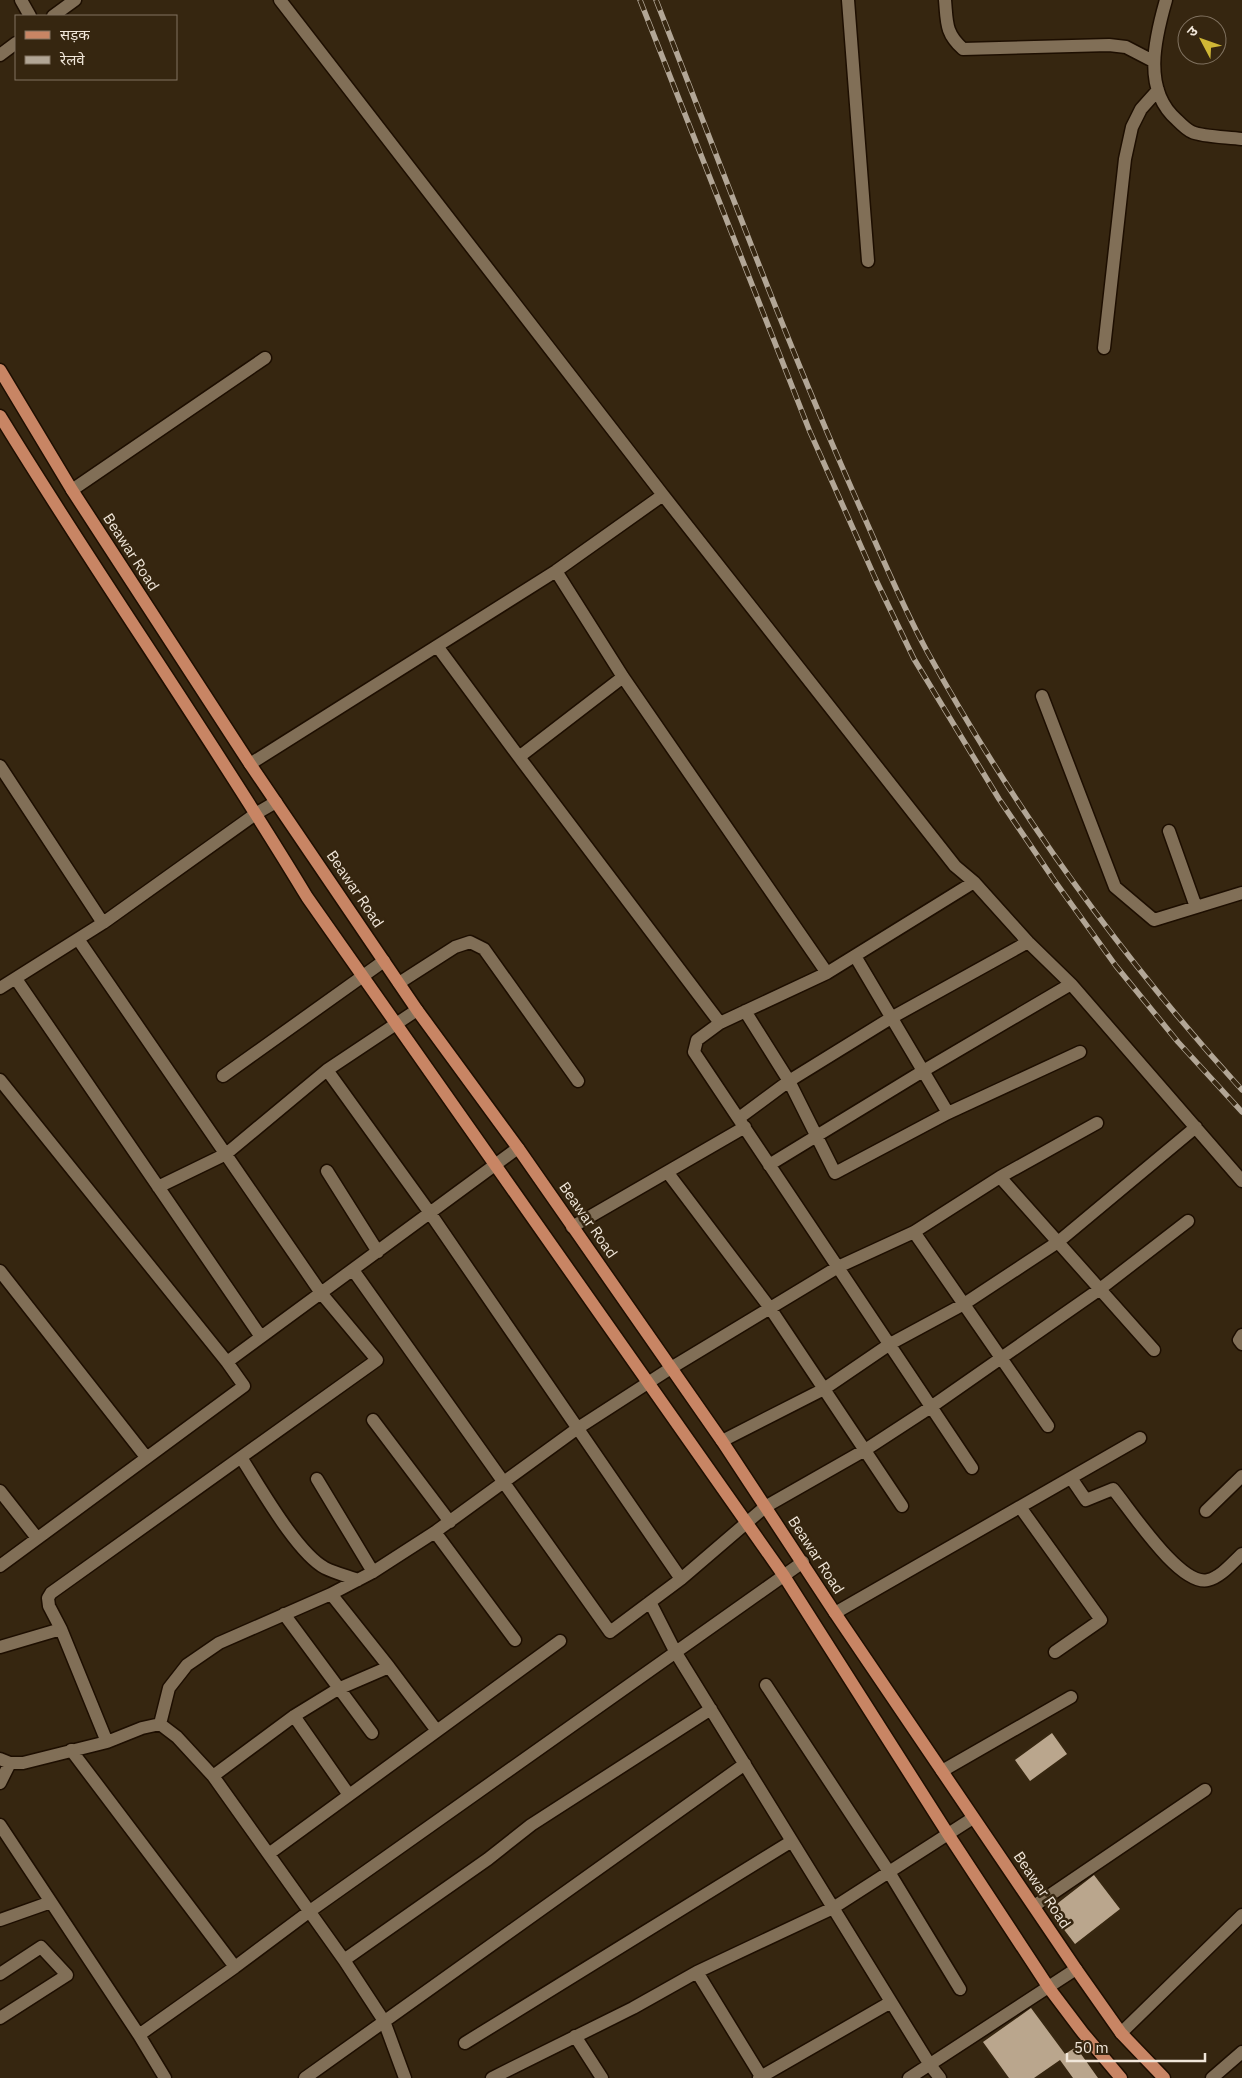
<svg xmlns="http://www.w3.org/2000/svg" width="1242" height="2078" font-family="'IBM Plex Sans','Noto Sans Devanagari',sans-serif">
<rect width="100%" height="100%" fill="#362610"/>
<path fill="#baa68d" d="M1052 1733 1067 1754 1030 1781 1015 1760Z
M1094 1875 1120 1909 1075 1944 1049 1910Z
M1031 2008 1065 2054 1076 2047 1098 2078H1073L1060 2060 1034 2078H1009L983 2042Z"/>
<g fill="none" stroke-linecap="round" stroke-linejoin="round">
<defs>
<path id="minor" d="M21 0 30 16
M280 0 663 495
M848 0 868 261
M945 0C947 22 945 33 963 49L1109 45 1126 47 1153 61
M1166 0C1155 38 1142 90 1177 120 1181 124 1187 130 1192 132 1203 137 1229 137 1242 139
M53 16 75 0
M0 55 16 43
M1104 348 1125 159 1132 127 1141 109 1158 90
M72 490 265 358
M556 571 623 677 827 973
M437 646 519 757
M623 677 519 757 720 1023
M1042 696 1115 887 1154 920 1242 893
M250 764 556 571 663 495 955 866 974 882 1028 942 1071 984 1242 1181
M0 766 103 923
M1169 831 1196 907
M78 939 321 1293 377 1360 51 1593 48 1598 49 1606 61 1629 107 1742
M855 956 948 1113
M16 979 261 1337
M399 983 455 947 470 942 484 949 578 1081
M0 988 103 923 257 813 276 802
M745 1011 789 1081 835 1173 948 1113 1080 1052
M327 1070 430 1213 681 1579
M223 1076 384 961
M0 1080 227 1362
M739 1118 789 1081 891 1018 1028 942
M769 1165 923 1071 1071 984
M327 1171 378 1252
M668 1173 770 1308 902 1506
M1000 1177 1154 1350
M158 1187 226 1154 327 1070 417 1010
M572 1227 745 1127
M914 1232 1048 1426
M353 1270 610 1632 681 1579 765 1507 865 1450 931 1407 1100 1289 1188 1221
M0 1271 146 1457
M1242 1335 1239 1340 1242 1344
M373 1420 450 1522
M722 1441 824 1389 890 1344 964 1304 1058 1242 1196 1127
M242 1459C260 1487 297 1553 325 1568 335 1573 347 1576 358 1580
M972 1468 694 1052 697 1040 720 1023 827 973 974 882
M1071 1478 1086 1500 1113 1489C1130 1509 1180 1587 1208 1580 1221 1577 1232 1563 1242 1554
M317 1479 373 1572
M0 1491 37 1538
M1020 1507 1101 1620 1055 1652
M1206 1511 1242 1476
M435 1532 515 1640
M0 1566 244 1386 227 1362 518 1148
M331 1594 389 1667 437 1731
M650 1602 676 1653 930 2065 940 2078
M835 1613 1140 1438
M284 1614 372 1733
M0 1647 61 1629
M766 1685 889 1872 960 1989
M294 1716 349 1795
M160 1724 169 1688 187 1665 219 1643 331 1594 373 1572 435 1532 578 1428 671 1368 838 1267 914 1232 1000 1177 1097 1123
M71 1750 235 1967
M0 1759 10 1763H23L107 1742 142 1728 160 1724 177 1737 213 1776 344 1960 384 2021 405 2078
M942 1771 1071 1697
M213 1776 294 1716 338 1689 389 1667
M0 1783 10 1763
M0 1825 139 2035 165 2078
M270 1853 560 1641
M1034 1906 1205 1790
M0 1920 51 1902
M344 1960 488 1859 531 1825 711 1709
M697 1972 762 2078
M0 1974 41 1947 67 1975 0 2018
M1121 2033 1242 1915
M139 2035 235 1967 310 1911 803 1562
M575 2036 602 2078
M465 2043 792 1841
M305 2078 745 1764
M492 2078 633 2008 697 1972 833 1908 973 1818
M759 2078 891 2002
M909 2078 1076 1969
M1212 2078 1242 2052"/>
<path id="primary" d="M0 370 72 490 250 764 417 1010 518 1148 722 1441 835 1613 1076 1969 1121 2033 1164 2078
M0 416C99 578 209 734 307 897L784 1576 948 1834 1049 1988 1083 2033 1121 2078"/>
</defs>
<use href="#minor" stroke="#1d0e00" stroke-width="15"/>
<use href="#primary" stroke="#1d0e00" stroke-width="15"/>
<use href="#minor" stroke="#816f57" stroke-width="12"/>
<use href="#primary" stroke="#c88564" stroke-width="12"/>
<defs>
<path id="rail" d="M640 0 810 432 876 580 914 659 999 799 1054 880 1116 966 1178 1042 1242 1112
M656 0C721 165 782 332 854 494 878 547 900 602 928 653 1015 810 1121 957 1242 1090"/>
</defs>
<use href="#rail" stroke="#b2a696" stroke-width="5.5"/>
<use href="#rail" stroke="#362610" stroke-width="4" stroke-dasharray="11" stroke-linecap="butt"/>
</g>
<g text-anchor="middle" stroke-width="5" stroke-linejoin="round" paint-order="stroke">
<g font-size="15" fill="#f1e7da" stroke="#362610">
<text transform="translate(131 552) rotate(57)" y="5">Beawar Road</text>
<text transform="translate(355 889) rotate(56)" y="5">Beawar Road</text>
<text transform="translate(588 1220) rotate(55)" y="5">Beawar Road</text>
<text transform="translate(816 1555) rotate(57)" y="5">Beawar Road</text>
<text transform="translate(1042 1890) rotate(56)" y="5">Beawar Road</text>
</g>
</g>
<rect x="15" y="15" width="162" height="65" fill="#362610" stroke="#817361"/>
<rect x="25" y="31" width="25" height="8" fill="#c88564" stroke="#817361"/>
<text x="60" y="40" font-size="15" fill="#f1e7da">सड़क</text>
<rect x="25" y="56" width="25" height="8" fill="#b2a696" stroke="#817361"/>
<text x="60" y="65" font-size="15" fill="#f1e7da">रेलवे</text>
<g transform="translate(1202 40) rotate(311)"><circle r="24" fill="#362610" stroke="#817361"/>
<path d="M0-4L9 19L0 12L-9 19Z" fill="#d0b736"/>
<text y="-8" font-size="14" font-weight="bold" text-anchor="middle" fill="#f1e7da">उ</text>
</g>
<path d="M1067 2053v8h138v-8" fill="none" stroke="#f1e7da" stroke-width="2.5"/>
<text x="1074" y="2053" font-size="15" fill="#f1e7da" stroke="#362610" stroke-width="4" paint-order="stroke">50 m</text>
</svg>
